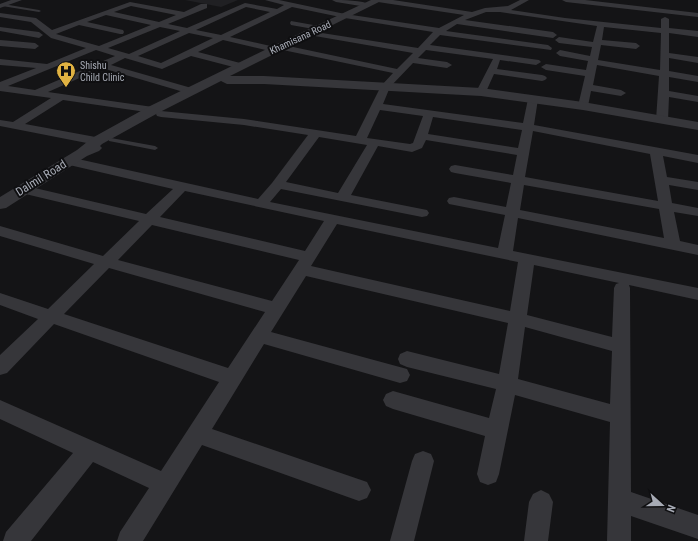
<svg xmlns="http://www.w3.org/2000/svg" width="698" height="541" font-family="'Roboto Condensed',sans-serif">
<rect width="100%" height="100%" fill="#141416"/>
<path fill="#202023" d="M185 0H238L221 7Z"/>
<g fill="none" stroke-linecap="round" stroke-linejoin="round">
<path fill="#36363a" fill-rule="evenodd" d="M3 4 39 10 41 11 39 12 2 6Z
M111 138 155 146 158 148 155 150 109 141V139Z"/>
<path fill="#36363a" fill-rule="evenodd" d="M11 0H22L0 8V4Z
M265 0H279L345 14 439 28 464 15 378 2 374 0H393L472 12 485 8 508 6 520 0H529L511 10 565 18 661 28V19L665 17 669 19V28L698 31V37L669 33V53L698 57V63L669 58V71L698 76V82L669 77V91L698 96V102L669 97 668 120 662 123 656 120 659 76 597 65 593 85 621 90 626 93 621 96 591 91 588 106 583 109 578 106 585 76 546 70 541 67 546 64 586 70 588 61 560 56 556 53 560 50 590 56 592 47 559 43 555 40 559 37 593 42 597 26 500 12H486L465 20 553 32 557 35 553 38 457 24 446 31 548 45 552 48 551 50 440 35 430 45 539 60 541 62 536 65 500 60 497 69 542 75 545 76 547 78 545 80 542 81 494 74 485 94H477L476 92 493 59 426 50 418 58 447 62 452 65 447 68 413 63 390 87 383 104 523 123 528 99 533 96 538 99 534 125 698 155V163L663 156 667 177 698 182V190L669 185 672 203 698 208V216L674 212 680 241 698 245V255L518 218 513 251 698 288V300L629 285 630 288 631 492 698 515V539L631 516V541H607L610 422 515 395 499 474 496 482 488 485 480 482 477 474 485 436 393 409 386 406 383 400 386 394 393 391 489 418 496 389 407 367 400 364 398 359 400 354 407 351 499 374 508 323 306 276 271 332 407 369 410 375 407 381 400 383 264 344 212 429 367 482 371 490 367 498 359 501 202 445 143 541H117L120 532 149 488 93 462 31 541H3L6 532 73 453 0 419V400L161 471 219 382 54 324 7 373 0 375V355L38 319 0 305V293L48 309 94 264 0 236V226L103 256 139 221 17 192 15 189 17 186 22 185 146 214 173 189 65 164 63 161 65 158 69 157 258 199 272 183 308 135 244 125 161 117 157 116 156 114 157 112 153 113 63 100 25 124 101 138 103 141 101 144 97 145 0 126V120L13 122 51 98 0 91V82L36 68 0 65V59L47 64 86 48 51 38 31 22 0 17V13L36 18 52 30 130 2 184 12 201 4H207V8L168 24 187 28 245 3 277 9 284 5ZM131 6 176 15 159 22 114 12ZM246 7 270 12 221 35 196 30ZM292 7 345 18 433 32 418 48 309 31 305 33 309 35 413 53 397 69 279 44 275 47 230 37ZM106 15 151 25 99 46 56 34 79 25 120 34H123L124 32 123 30 87 22ZM160 27 180 31 129 54 108 48ZM604 27 661 33 660 70 598 60 601 45 636 49 640 46 636 43 602 40ZM189 33 213 38 161 63 138 56ZM223 40 274 52 278 49 393 73 381 86 356 136 244 119 161 111 157 112 158 110 157 108 153 107 48 92 102 68 187 93H195L196 91 195 89 111 65 125 58 162 69 191 56 241 69 244 68 246 66 244 64 198 52ZM96 50 115 56 35 90 8 86ZM380 110 423 116 413 143 410 144 367 138ZM433 117 522 130 518 148 428 134ZM533 131 650 154 658 201 525 177ZM319 137 367 145 338 193 286 182ZM426 140 517 155 513 175 455 165 451 166 449 169 451 172 455 173 511 183 506 207 454 197 449 198 447 201 449 204 505 215 498 248 270 202 281 189 422 217 427 216 429 213 427 210 351 195 378 146 412 152 422 148ZM524 185 659 209 664 238 520 210ZM185 191 324 221 305 251 160 217ZM337 224 518 262 510 311 311 266ZM152 225 299 260 272 301 118 260ZM534 265 619 283 616 284 614 288 612 337 527 315ZM109 268 265 312 228 368 64 314ZM525 327 612 351 610 404 518 379Z
M332 0C343 0 362 0 371 5L367 7 336 2Z
M562 0H585L698 13V17L566 2Z
M291 21 319 26 323 28 319 30 291 25 290 23Z
M0 27 39 32 43 35 39 38 0 31Z
M0 40 35 43 39 46 35 49 0 46Z
M423 451 431 454 434 461 414 541H390L412 461 415 454Z
M541 490 549 494 553 502 548 541H524L529 502 533 494Z"/>
<path fill="#36363a" fill-rule="evenodd" d="M371 0H383L230 76H264L481 88 583 102 698 122V130L583 110 481 96 264 84H227L221 81 158 113 102 144 100 146 102 148 99 151 87 156 6 208 0 209V197L77 150 92 138 148 107 275 45Z"/>
</g>
<defs>
<symbol id="hospital-pin" viewBox="-11 -11 22 30"><path d="M0 17L-7.5 6A9.5 9.5 0 1 1 7.5 6Z" fill="#e0b242" stroke="#0f0f11"/><path d="M-5-5h3v3.5h4V-5h3V5h-3V1.5h-4V5h-3Z" fill="#111"/></symbol>
</defs>
<g fill-rule="evenodd">
<use href="#hospital-pin" x="55" y="60" width="22" height="30"/>
</g>
<g text-anchor="middle" stroke-width="4" stroke-linejoin="round" paint-order="stroke">
<g font-size="10" fill="#a7abb5" stroke="#0f0f11">
<text transform="translate(300 37) rotate(-25)" y="4">Khamisana Road</text>
</g>
<g font-size="10" fill="#a7abb5" stroke="#0f0f11" text-anchor="start">
<text x="80" y="69">Shishu<tspan x="80" dy="12">Child Clinic</tspan></text>
</g>
<g font-size="12" fill="#a7abb5" stroke="#0f0f11">
<text transform="translate(41 178) rotate(-32)" y="4">Dalmil Road</text>
</g>
</g>
<g transform="translate(662 505) rotate(111)" stroke="#0f0f11" stroke-width="3" paint-order="stroke">
<path d="M0-3L7 15L0 10L-7 15Z" fill="#a7abb5"/>
<text y="-6" font-size="11" font-weight="bold" text-anchor="middle" fill="#a7abb5">N</text>
</g>
</svg>
